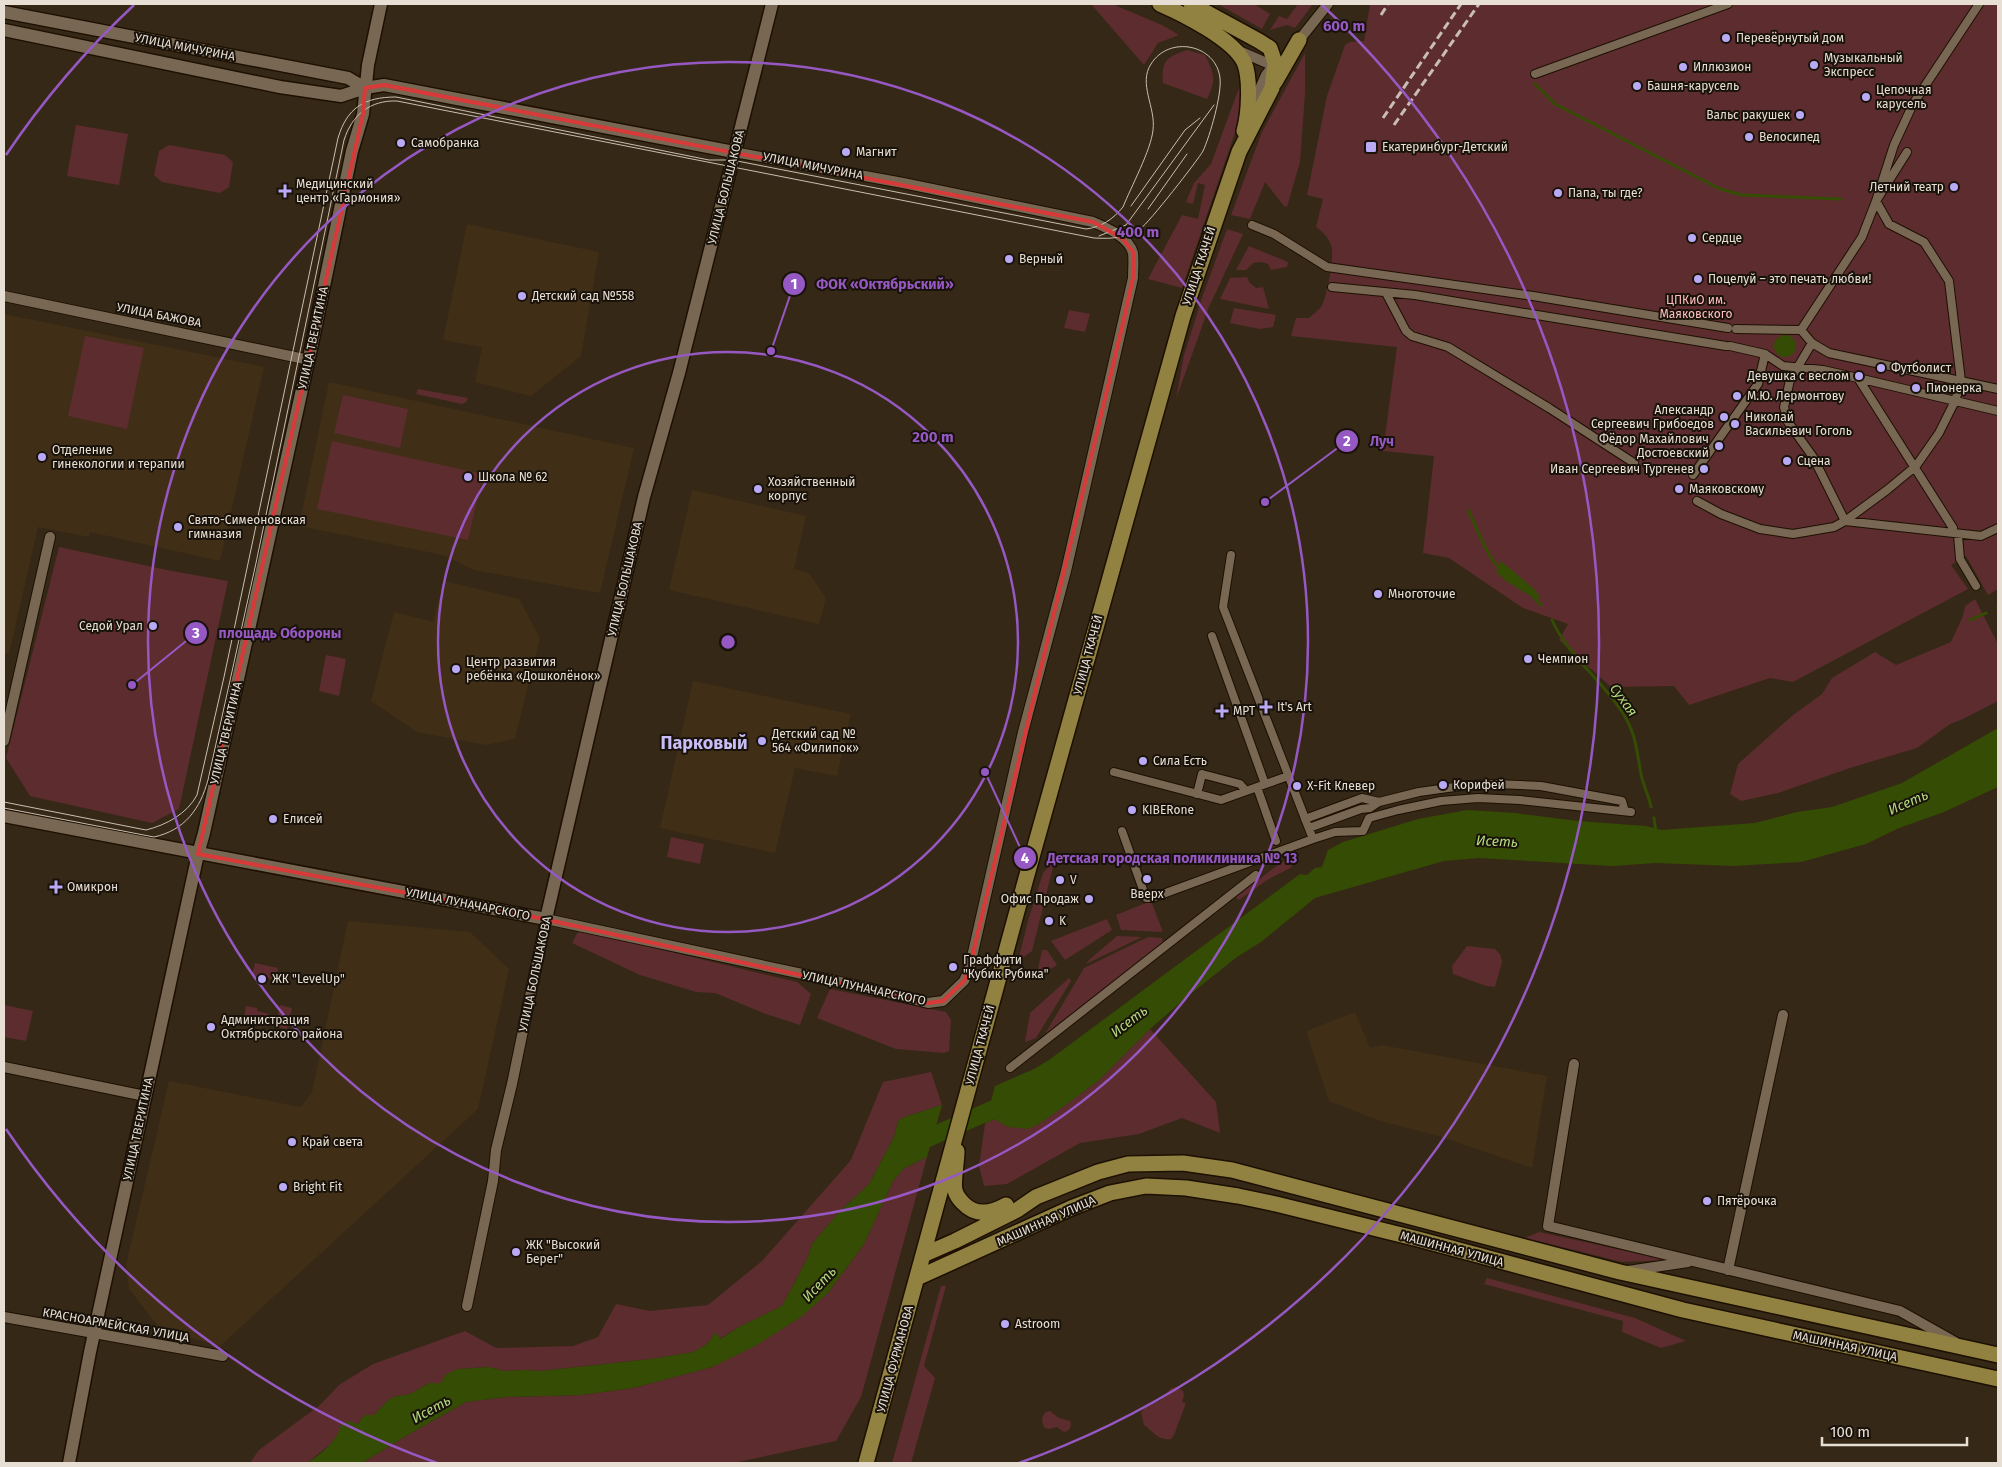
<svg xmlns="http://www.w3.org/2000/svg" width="2002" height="1467" font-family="'Fira Sans',sans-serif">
<rect width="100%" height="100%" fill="#362816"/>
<path fill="#402e16" d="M467 224 599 252 581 356 531 396 475 382 482 347 443 340Z
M4 314 264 367 220 561 90 532 89 537 38 527 9 654 4 653Z
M329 382 634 448 600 593 474 570 443 555 299 526Z
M692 490 806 516 794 569 809 573 826 598 819 624 669 590Z
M444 581 519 599 540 638 515 739 486 745 417 732 371 701 394 612 433 622Z
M693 681 851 714 837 776 795 768 775 853 660 828Z
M348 921 470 932 509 969 478 1109 220 1346 161 1330 129 1289 126 1265 169 1081 301 1107 312 1092Z
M1355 1012 1370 1048 1382 1045 1547 1076 1532 1168 1439 1136 1380 1121 1329 1101 1306 1031Z"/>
<path fill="#5c2c2f" d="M1091 4H1112L1162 25 1179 35 1158 43 1144 65Z
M1218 4H1254L1270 14 1262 29Z
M1298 4H1313L1295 28 1287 25 1270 30 1279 16 1287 19Z
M1370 4H1998V589L1988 595 1966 556 1951 565 1968 589 1793 682 1770 678 1689 705 1674 686 1611 687 1559 640 1568 624 1523 608 1449 558 1423 553 1434 456 1383 451 1397 347 1291 336 1296 318H1309C1313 314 1318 311 1321 307 1327 298 1335 255 1331 245 1328 237 1323 232 1316 227L1323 199 1307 195 1327 96 1345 45 1350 42 1364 41Z
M1187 50 1205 55C1214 73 1217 80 1207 99L1163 83C1161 60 1167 57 1187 50Z
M1305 53V94L1300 162 1287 207 1284 206 1265 182 1250 219 1231 215 1262 132Z
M1243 77 1241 115 1182 288 1148 279 1182 215 1198 219 1205 185 1198 183 1193 204 1186 202 1194 183 1211 164Z
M76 125 128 134 119 185 67 176Z
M169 145 225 155 233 162 229 187 220 193 162 182 154 175 159 151Z
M1227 229 1243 234 1209 307 1176 399 1184 355 1203 295Z
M1249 246 1288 262 1287 267 1271 270 1268 264 1262 262 1253 263 1246 270H1236Z
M1247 277 1249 282 1256 288 1263 287 1269 309 1220 299 1230 278Z
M1234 308 1276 315 1273 327 1260 329 1230 323Z
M1069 310 1090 314 1085 332 1064 328Z
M85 336 144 348 127 429 68 416Z
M418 389 468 398 466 402 462 404 416 394Z
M343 395 408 409 400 448 334 433Z
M332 441 483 474 468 540 317 509Z
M59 547 167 570 228 581 179 809 152 823 30 796 6 758Z
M1975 599 1998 644V701L1961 720 1950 724 1917 748 1853 767 1778 793 1741 801 1730 794 1738 764 1793 715 1822 694 1832 678 1875 652 1896 665 1951 642 1963 616 1965 606Z
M326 655 346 659 339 696 319 691Z
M671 837 704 844 700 864 667 857Z
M1055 859 1032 951 1018 961 1028 921 1043 873Z
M1289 859 1292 867 1267 880 1239 900 1236 897 1279 864Z
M1151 901 1163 932 1121 930 1116 915Z
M1107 919 1112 930 1065 960 1051 941Z
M579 930 797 982 811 994 800 1025 766 1014 715 993 696 992 640 975 572 943Z
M1117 936 1142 937 1086 964 1089 960Z
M1148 937 1162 938 1163 943 1045 1034 1084 968Z
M1467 946 1495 949 1500 954 1502 962 1495 987 1486 986 1453 974 1452 966Z
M1042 950H1047L1057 965 1036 978Z
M255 963 278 968 276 980 252 975Z
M1069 978 1071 981 1036 1038 1025 1042 1030 1013Z
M830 989 946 1012 951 1020 949 1051 944 1053 896 1049 817 1018Z
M4 1005 33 1011 26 1041 4 1037Z
M280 1005 292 1008 287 1029 276 1027Z
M246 1006 257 1008V1011L269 1014 267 1025 263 1024 262 1027 243 1023Z
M1150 1029 1216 1102 1220 1133 1182 1118 1139 1134 1080 1143 1007 1184 984 1186 979 1166 985 1124 994 1119 1008 1127 1037 1125 1098 1081Z
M931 1072 942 1105 904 1117 898 1121 894 1137 869 1184 839 1212 812 1244 808 1257 782 1306 739 1327 719 1339 716 1333 707 1344 694 1352 651 1359 540 1371 525 1370 504 1371 489 1367 458 1369 441 1383H429L410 1394 393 1397 385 1403 374 1415H364L358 1424 338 1435 331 1444 307 1463H250L259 1450 320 1405 339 1385 373 1364 465 1331 496 1348 573 1346 598 1337 616 1304 650 1311 708 1305 762 1261 851 1160 883 1082Z
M927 1157 861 1397 836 1441 733 1463H362L406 1436 466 1402 507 1397 581 1395 633 1388 712 1367 828 1293 864 1244 893 1181 903 1169Z
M1539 1232 1668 1260 1622 1262 1525 1238Z
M1487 1278 1635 1318 1686 1341 1661 1348 1622 1332 1623 1321 1484 1284Z
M941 1286H946L924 1366 935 1378 911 1463H892Z
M1177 1387 1183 1391 1184 1396 1182 1402 1186 1403 1174 1435 1171 1439C1158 1441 1153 1431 1144 1425L1141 1413 1145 1407 1161 1400 1171 1388Z
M1050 1411 1059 1418 1070 1421C1072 1426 1070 1431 1064 1432L1057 1427 1049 1429 1045 1428C1041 1423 1041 1417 1046 1412Z"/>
<path fill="#344c03" d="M1774 346a11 11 0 1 1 22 0a11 11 0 1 1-22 0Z
M1501 561 1534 589 1540 597 1537 600 1506 581 1496 572Z
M1998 728V787L1944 812 1899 828 1866 844 1801 862 1734 866 1656 863 1612 866 1479 858 1444 861 1315 898 1261 942 1237 957 1188 996 1150 1029 1098 1081 1052 1115 1037 1125 1027 1129 1008 1127 994 1119 985 1124 995 1086 1034 1069 1049 1060 1300 874 1307 875 1315 868 1322 867 1328 850 1343 842 1418 819 1467 810 1515 813 1578 821 1646 826 1661 830 1755 823 1797 812 1832 807 1902 783Z
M942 1105 927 1157 903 1169 893 1181 864 1244 828 1293 801 1317 757 1345 712 1367 633 1388 581 1395 507 1397 466 1402 406 1436 362 1463H307C322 1453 336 1443 341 1425L348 1421 358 1424 364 1415H374L385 1403 393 1397 410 1394 429 1383H441L446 1374 458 1369 489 1367 504 1371 525 1370 540 1371 651 1359 693 1352 707 1344 716 1332 720 1339 739 1327 782 1306 808 1257 812 1244 839 1212 869 1184 894 1137 898 1121 904 1117Z"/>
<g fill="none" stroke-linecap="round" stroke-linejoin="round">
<path stroke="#344c03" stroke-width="3" d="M1535 84 1555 104 1720 189 1742 195 1841 199
M1468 510C1477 527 1487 558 1501 570
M1534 598 1541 605
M1998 608V607
M1552 620C1568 656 1601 679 1622 712 1637 735 1636 749 1641 774 1643 785 1649 796 1651 807
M1970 620 1986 613
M1654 818 1656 832"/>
<path stroke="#344c03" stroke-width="18" d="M912 1145 1010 1102"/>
<defs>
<path id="pedestrian" d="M1535 74 1728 4
M1252 225 1274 234 1327 267 1533 296 1728 328
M1332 287 1415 295 1726 346
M1386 293 1406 331 1412 336 1448 347 1549 408 1634 463
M1736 329 1801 330 1812 343 1829 353 1998 389
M1801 330 1862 237 1876 201 1907 152
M1812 343 1790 380 1784 407 1788 422 1813 457 1845 521 1981 536 1998 528
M1730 346 1765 354 1783 366 1823 370 1858 378 1953 528
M1858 378 1998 411
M1693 475 1758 384 1765 354
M1697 501 1721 514 1760 529 1793 534 1834 527 1845 521 1887 490 1916 466 1939 433 1955 401 1961 381 1949 281 1924 242 1889 224 1876 201 1894 145 1913 104 1979 4
M1958 535 1960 559 1976 586
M1231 555 1223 607 1313 839
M1212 636 1265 784
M1114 772 1221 800 1288 776
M1257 787 1276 841
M1197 794 1202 774 1240 784 1246 791
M1305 819 1362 798 1379 802 1419 792 1469 785 1495 784 1541 786 1622 801 1624 808
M1309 828 1361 809 1370 808 1379 802
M1122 831 1146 898H1152L1313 839 1335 832 1363 831 1369 818 1398 810 1441 801 1478 798 1520 800 1631 812
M1010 1068 1256 875"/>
<path id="minor" d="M1296 44 1328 4
M1237 50 1267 63H1275
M1251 109 1266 75 1273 66
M4 296 309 360
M4 741 50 537
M1574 1064 1548 1226 1900 1311 1955 1342
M4 1067 145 1096
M1728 1270 1783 1015
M1628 1271 1688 1262
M467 1306 493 1181 496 1150 512 1084 546 919 868 988 928 1003 943 1001 964 981 969 970 1023 732 1066 571 1133 278C1133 270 1134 261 1133 253 1129 237 1107 228 1093 222L903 183 734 152
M4 1317 223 1356"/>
<path id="tertiary" d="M4 12 348 78 365 88
M4 30 280 87 341 96 365 88 384 85 734 152
M4 816 546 919 644 497 679 373 772 4
M69 1463 90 1352 198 854 204 833 312 344 352 151 363 114 368 65 381 4"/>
<path id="primary" d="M1160 4C1183 14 1233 39 1244 62 1251 78 1249 114 1244 131
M1275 82 1299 40
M957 1151C957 1161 953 1183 955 1190 956 1195 960 1200 963 1203 976 1217 992 1213 1006 1205
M923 1255 955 1241 1017 1210 1036 1197 1098 1172 1128 1164 1183 1163 1232 1170 1620 1272 1998 1355
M917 1278 1071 1208 1110 1193 1146 1186 1186 1188 1238 1196 1276 1204 1418 1239 1683 1310 1998 1379
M866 1463 1025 882 1183 316 1239 152 1272 88 1275 63 1270 48 1259 41 1191 4"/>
</defs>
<use href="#pedestrian" stroke="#1d1001" stroke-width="10"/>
<use href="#minor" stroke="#1d1001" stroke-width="12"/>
<use href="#tertiary" stroke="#1d1001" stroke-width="15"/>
<use href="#primary" stroke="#1d1001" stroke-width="18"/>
<use href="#pedestrian" stroke="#776753" stroke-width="8"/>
<use href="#minor" stroke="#776753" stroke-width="10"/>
<use href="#tertiary" stroke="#776753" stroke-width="12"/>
<use href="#primary" stroke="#928242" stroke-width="15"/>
<path stroke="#c8beb1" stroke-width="1" d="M1131 206 1185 130 1200 118
M1148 209 1187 154
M1099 236 1126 225 1214 105
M4 802 146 830C166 825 187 814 197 795L224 677 338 138C347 108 364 97 396 97L709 160H732L1086 229C1102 227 1113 219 1123 207 1131 187 1151 150 1153 130 1156 107 1138 84 1151 64 1169 35 1216 44 1220 78 1222 94 1210 136 1203 151 1198 160 1148 224 1141 228 1124 238 1114 239 1094 238L397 101C370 100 352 115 344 140L256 563 208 780C200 809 185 830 154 837L4 808"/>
<path stroke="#c8beb1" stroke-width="3" stroke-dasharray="8 4" stroke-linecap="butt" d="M1381 15 1388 4
M1383 118 1461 4
M1394 125 1479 4"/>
</g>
<path fill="none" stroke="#d83a39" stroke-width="4" stroke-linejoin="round" d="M384 85 1093 222 1122 238 1133 252V278L1123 323 969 970 964 981 943 1001 928 1003 525 915 198 854 363 114 365 88Z"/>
<g fill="none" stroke="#9659c4" stroke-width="2.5">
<circle cx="728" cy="642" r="290"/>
<circle cx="728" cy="642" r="580"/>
<path d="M437 1463A871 871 0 0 1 6 1129M6 155A871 871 0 0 1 134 5M1322 5A871 871 0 0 1 1019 1463"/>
</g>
<g fill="#baaaf6" stroke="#18120a" stroke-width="2">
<circle cx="1726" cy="38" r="5"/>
<circle cx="1814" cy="65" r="5"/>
<circle cx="1683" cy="67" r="5"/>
<circle cx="1637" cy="86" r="5"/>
<circle cx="1866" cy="97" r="5"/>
<circle cx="1800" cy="115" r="5"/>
<circle cx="1749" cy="137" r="5"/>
<circle cx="401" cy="143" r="5"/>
<rect x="1365" y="141" width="12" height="12" rx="2.5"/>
<circle cx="846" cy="152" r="5"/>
<circle cx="1954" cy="187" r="5"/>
<path d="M282.5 183.5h5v5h5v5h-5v5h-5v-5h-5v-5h5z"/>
<circle cx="1558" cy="193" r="5"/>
<circle cx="1692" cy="238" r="5"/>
<circle cx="1009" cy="259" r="5"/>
<circle cx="1698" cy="279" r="5"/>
<circle cx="522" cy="296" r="5"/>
<circle cx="1881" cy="368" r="5"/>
<circle cx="1859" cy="376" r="5"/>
<circle cx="1916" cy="388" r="5"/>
<circle cx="1737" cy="396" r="5"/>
<circle cx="1724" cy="417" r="5"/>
<circle cx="1735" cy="424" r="5"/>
<circle cx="1719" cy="446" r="5"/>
<circle cx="42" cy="457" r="5"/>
<circle cx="1787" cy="461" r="5"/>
<circle cx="1704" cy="469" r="5"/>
<circle cx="468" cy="477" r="5"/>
<circle cx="758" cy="489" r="5"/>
<circle cx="1679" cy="489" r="5"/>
<circle cx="178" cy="527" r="5"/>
<circle cx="1378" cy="594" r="5"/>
<circle cx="153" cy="626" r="5"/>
<circle cx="1528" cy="659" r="5"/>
<circle cx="456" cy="669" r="5"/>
<path d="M1263.5 699.5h5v5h5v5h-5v5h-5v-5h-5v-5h5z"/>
<path d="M1219.5 703.5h5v5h5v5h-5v5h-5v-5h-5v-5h5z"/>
<circle cx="762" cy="741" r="5"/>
<circle cx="1143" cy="761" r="5"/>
<circle cx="1443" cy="785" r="5"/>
<circle cx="1297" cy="786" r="5"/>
<circle cx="1132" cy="810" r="5"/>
<circle cx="273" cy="819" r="5"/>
<circle cx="1147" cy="879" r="5"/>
<circle cx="1060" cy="880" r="5"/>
<path d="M53.5 879.5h5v5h5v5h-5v5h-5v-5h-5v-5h5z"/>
<circle cx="1089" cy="899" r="5"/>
<circle cx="1049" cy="921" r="5"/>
<circle cx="953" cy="967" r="5"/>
<circle cx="262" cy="979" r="5"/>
<circle cx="211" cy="1027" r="5"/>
<circle cx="292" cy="1142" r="5"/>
<circle cx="283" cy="1187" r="5"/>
<circle cx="1707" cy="1201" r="5"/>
<circle cx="516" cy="1252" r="5"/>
<circle cx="1005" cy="1324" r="5"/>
</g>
<g text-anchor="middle" stroke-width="4" stroke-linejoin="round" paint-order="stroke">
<g font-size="12" fill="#e8dfd4" stroke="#18120a" text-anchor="start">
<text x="1736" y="42">Перевёрнутый дом</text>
<text x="1824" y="62">Музыкальный<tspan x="1824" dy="14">Экспресс</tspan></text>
<text x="1693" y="71">Иллюзион</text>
<text x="1647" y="90">Башня-карусель</text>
<text x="1876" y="94">Цепочная<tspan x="1876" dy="14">карусель</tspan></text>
<text x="1790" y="119" text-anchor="end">Вальс ракушек</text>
<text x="1759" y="141">Велосипед</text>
<text x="411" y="147">Самобранка</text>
<text x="1382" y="151">Екатеринбург-Детский</text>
<text x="856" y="156">Магнит</text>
<text x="296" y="188">Медицинский<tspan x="296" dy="14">центр «Гармония»</tspan></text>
<text x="1944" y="191" text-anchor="end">Летний театр</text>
<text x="1568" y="197">Папа, ты где?</text>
<text x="1702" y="242">Сердце</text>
<text x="1019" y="263">Верный</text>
<text x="1708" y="283">Поцелуй – это печать любви!</text>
<text x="532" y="300">Детский сад №558</text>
<text x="1891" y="372">Футболист</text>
<text x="1849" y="380" text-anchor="end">Девушка с веслом</text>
<text x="1926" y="392">Пионерка</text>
<text x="1747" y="400">М.Ю. Лермонтову</text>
<text x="1714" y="414" text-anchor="end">Александр<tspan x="1714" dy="14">Сергеевич Грибоедов</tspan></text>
<text x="1745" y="421">Николай<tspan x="1745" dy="14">Васильевич Гоголь</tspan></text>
<text x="1709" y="443" text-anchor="end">Фёдор Махайлович<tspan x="1709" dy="14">Достоевский</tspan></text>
<text x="52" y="454">Отделение<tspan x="52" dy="14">гинекологии и терапии</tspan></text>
<text x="1797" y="465">Сцена</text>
<text x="1694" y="473" text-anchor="end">Иван Сергеевич Тургенев</text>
<text x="478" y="481">Школа № 62</text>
<text x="768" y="486">Хозяйственный<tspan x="768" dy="14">корпус</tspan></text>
<text x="1689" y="493">Маяковскому</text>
<text x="188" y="524">Свято-Симеоновская<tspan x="188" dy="14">гимназия</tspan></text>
<text x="1388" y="598">Многоточие</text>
<text x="143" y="630" text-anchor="end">Седой Урал</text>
<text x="1538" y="663">Чемпион</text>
<text x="466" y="666">Центр развития<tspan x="466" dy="14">ребёнка «Дошколёнок»</tspan></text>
<text x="1277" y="711">It's Art</text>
<text x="1233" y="715">МРТ</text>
<text x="772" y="738">Детский сад №<tspan x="772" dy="14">564 «Филипок»</tspan></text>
<text x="1153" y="765">Сила Есть</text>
<text x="1453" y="789">Корифей</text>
<text x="1307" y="790">X-Fit Клевер</text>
<text x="1142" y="814">KIBERone</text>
<text x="283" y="823">Елисей</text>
<text x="1070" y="884">V</text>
<text x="67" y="891">Омикрон</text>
<text x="1147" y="898" text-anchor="middle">Вверх</text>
<text x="1079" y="903" text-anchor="end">Офис Продаж</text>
<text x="1059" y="925">K</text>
<text x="963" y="964">Граффити<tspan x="963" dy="14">"Кубик Рубика"</tspan></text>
<text x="272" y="983">ЖК "LevelUp"</text>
<text x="221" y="1024">Администрация<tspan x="221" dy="14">Октябрьского района</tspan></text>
<text x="302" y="1146">Край света</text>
<text x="293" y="1191">Bright Fit</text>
<text x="1717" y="1205">Пятёрочка</text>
<text x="526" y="1249">ЖК "Высокий<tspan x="526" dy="14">Берег"</tspan></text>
<text x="1015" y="1328">Astroom</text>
</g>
<g font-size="12" fill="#e8dfd4" stroke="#18120a">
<text transform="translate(185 47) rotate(11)" y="4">УЛИЦА МИЧУРИНА</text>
<text transform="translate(813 166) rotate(11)" y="4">УЛИЦА МИЧУРИНА</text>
<text transform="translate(726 187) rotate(-76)" y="4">УЛИЦА БОЛЬШАКОВА</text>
<text transform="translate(1199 266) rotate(-72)" y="4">УЛИЦА ТКАЧЕЙ</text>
<text transform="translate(159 315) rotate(11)" y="4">УЛИЦА БАЖОВА</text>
<text transform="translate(313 338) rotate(-78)" y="4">УЛИЦА ТВЕРИТИНА</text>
<text transform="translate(625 579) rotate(-77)" y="4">УЛИЦА БОЛЬШАКОВА</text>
<text transform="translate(1088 655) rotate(-75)" y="4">УЛИЦА ТКАЧЕЙ</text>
<text transform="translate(226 733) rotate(-77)" y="4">УЛИЦА ТВЕРИТИНА</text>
<text transform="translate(468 904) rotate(11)" y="4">УЛИЦА ЛУНАЧАРСКОГО</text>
<text transform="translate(535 974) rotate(-78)" y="4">УЛИЦА БОЛЬШАКОВА</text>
<text transform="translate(864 988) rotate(12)" y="4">УЛИЦА ЛУНАЧАРСКОГО</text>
<text transform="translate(980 1045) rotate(-75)" y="4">УЛИЦА ТКАЧЕЙ</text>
<text transform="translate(138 1129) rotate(-78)" y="4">УЛИЦА ТВЕРИТИНА</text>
<text transform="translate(1046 1221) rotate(-24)" y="4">МАШИННАЯ УЛИЦА</text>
<text transform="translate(1452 1249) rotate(15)" y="4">МАШИННАЯ УЛИЦА</text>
<text transform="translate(116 1325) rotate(10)" y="4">КРАСНОАРМЕЙСКАЯ УЛИЦА</text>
<text transform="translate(1845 1346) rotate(12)" y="4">МАШИННАЯ УЛИЦА</text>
<text transform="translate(895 1359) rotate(-75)" y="4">УЛИЦА ФУРМАНОВА</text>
</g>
<g font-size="12" fill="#ffbdbf" stroke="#18120a">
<text x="1696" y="304">ЦПКиО им.<tspan x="1696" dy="14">Маяковского</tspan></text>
</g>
<g font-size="14" font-style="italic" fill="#b2d87c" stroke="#18120a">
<text transform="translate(1624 700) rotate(54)" y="5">Сухая</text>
<text transform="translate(1908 802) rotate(-24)" y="5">Исеть</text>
<text transform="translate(1497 841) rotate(3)" y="5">Исеть</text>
<text transform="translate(1129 1021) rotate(-37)" y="5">Исеть</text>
<text transform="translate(819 1284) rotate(-47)" y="5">Исеть</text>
<text transform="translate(431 1409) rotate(-29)" y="5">Исеть</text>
</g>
<g font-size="18" font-weight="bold" fill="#c8bdf6" stroke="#18120a">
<text x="704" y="749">Парковый</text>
</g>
</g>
<circle cx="728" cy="642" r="8" fill="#9659c4" stroke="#18120a" stroke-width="2.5"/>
<g font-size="15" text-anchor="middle" font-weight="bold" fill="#9659c4" stroke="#18120a" stroke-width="4" stroke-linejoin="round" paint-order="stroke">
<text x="1344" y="31">600 m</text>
<text x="1138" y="237">400 m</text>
<text x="933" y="442">200 m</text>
</g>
<path fill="none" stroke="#9659c4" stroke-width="2" d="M771 351L794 284M1265 502L1347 441M132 685L196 633M985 772L1025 858"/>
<g fill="#9659c4" stroke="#18120a" stroke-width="2">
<circle cx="771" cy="351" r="5"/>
<circle cx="1265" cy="502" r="5"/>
<circle cx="132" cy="685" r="5"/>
<circle cx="985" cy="772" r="5"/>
<circle cx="794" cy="284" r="12"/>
<circle cx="1347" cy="441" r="12"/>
<circle cx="196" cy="633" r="12"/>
<circle cx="1025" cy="858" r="12"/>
</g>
<g font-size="15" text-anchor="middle" font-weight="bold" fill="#fff">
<text x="794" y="289">1</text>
<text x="1347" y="446">2</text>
<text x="196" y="638">3</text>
<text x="1025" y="863">4</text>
</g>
<g font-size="14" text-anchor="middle" font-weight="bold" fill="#9659c4" stroke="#18120a" stroke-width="4" stroke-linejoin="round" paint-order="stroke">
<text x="885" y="289">ФОК «Октябрьский»</text>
<text x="1382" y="446">Луч</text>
<text x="280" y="638">площадь Обороны</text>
<text x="1172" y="863">Детская городская поликлиника № 13</text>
</g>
<rect width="2002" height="1467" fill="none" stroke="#e8dfd4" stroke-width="10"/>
<path d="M1822 1437v8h145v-8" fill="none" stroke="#e8dfd4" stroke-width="2.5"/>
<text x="1830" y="1437" font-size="15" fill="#e8dfd4" stroke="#18120a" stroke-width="4" paint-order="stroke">100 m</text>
</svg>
